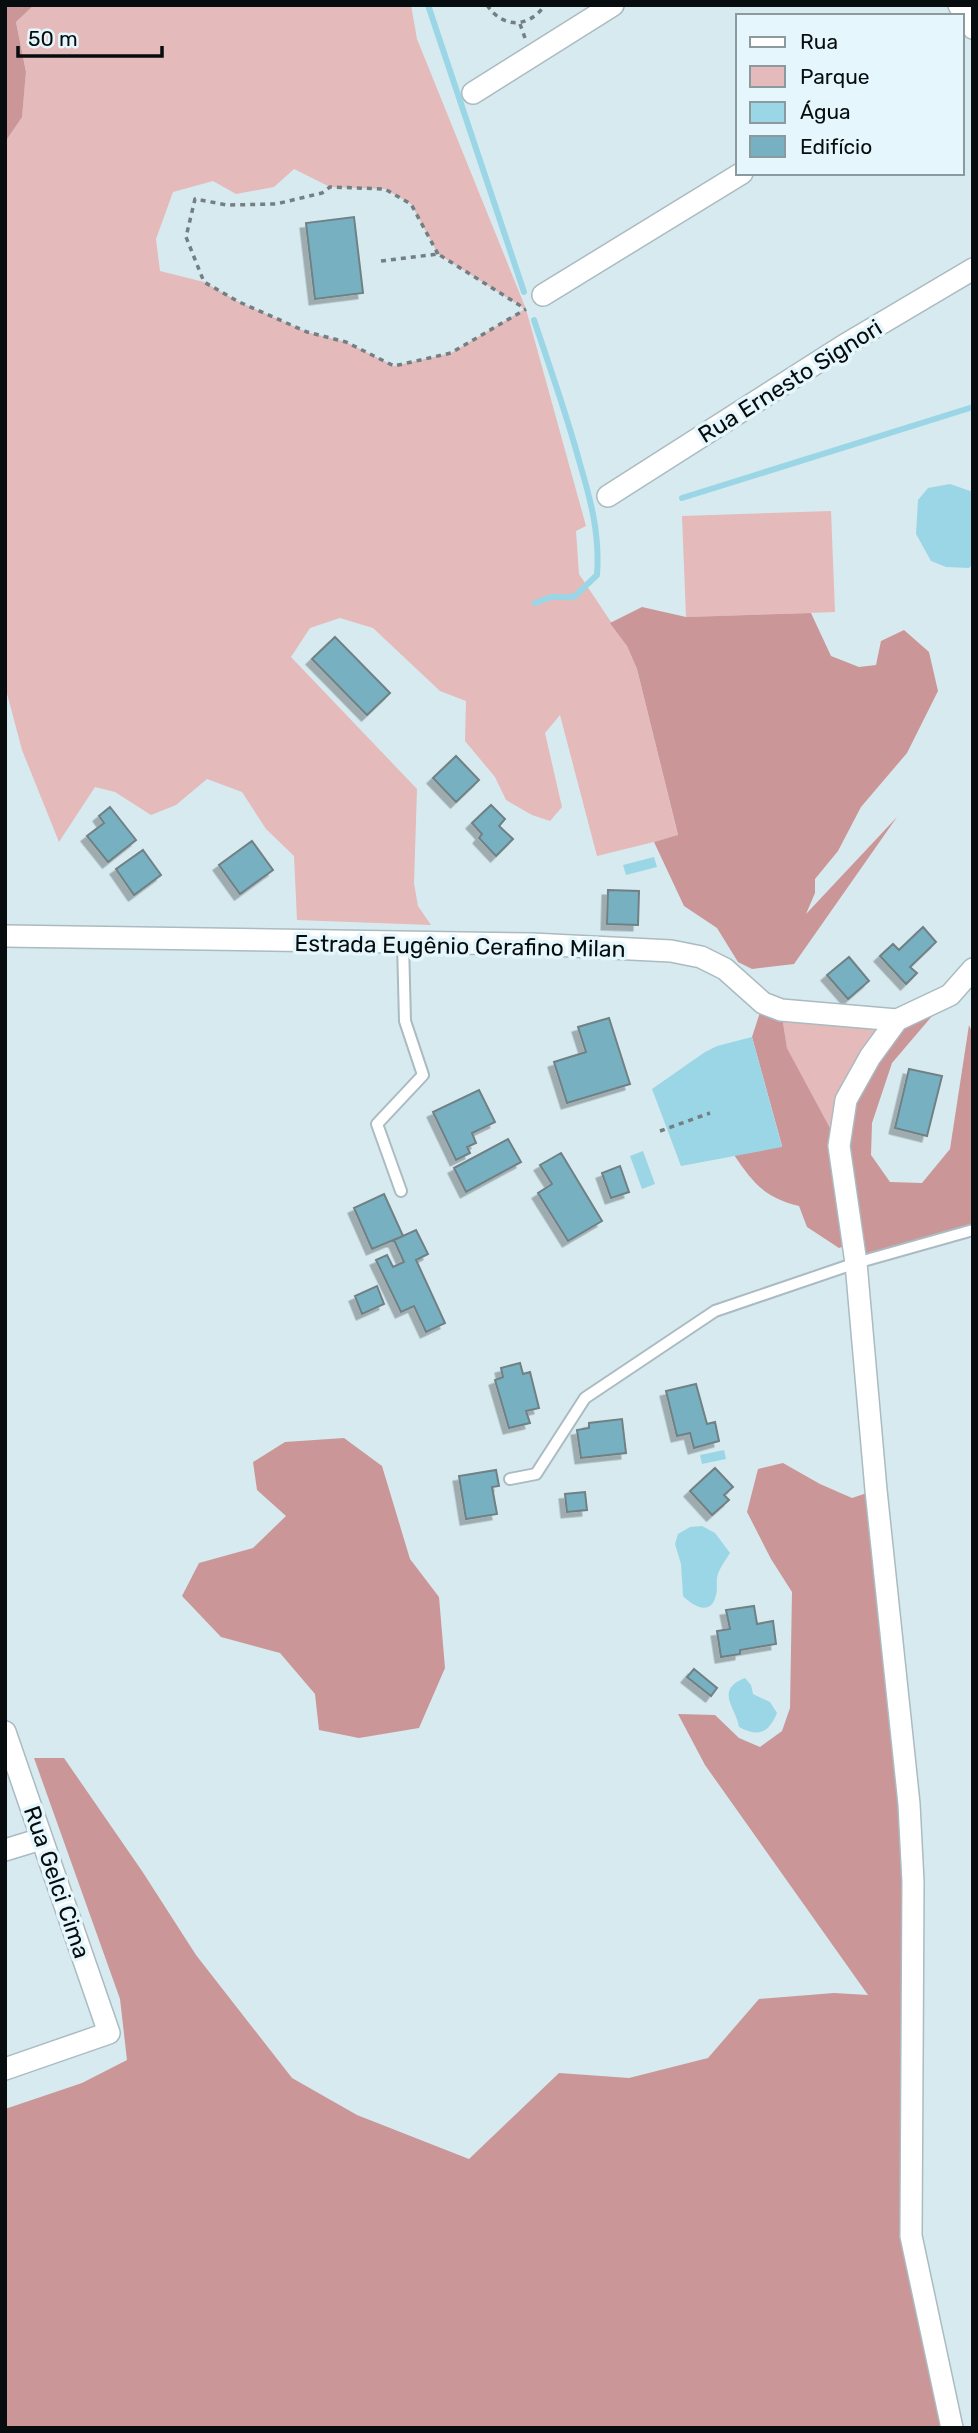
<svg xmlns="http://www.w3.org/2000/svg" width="978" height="2433" font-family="Rubik,sans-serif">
<defs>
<filter id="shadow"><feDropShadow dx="-5.5" dy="5.5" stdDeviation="0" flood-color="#0004"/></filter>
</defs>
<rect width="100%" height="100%" fill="#d7eaef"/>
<path fill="#e5baba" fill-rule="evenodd" d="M34 5H411L417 39 526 309 586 526 576 531 579 574 627 646 637 669 678 836 597 856 560 715 545 733 562 807 550 821 532 815 506 800 495 777 465 741 466 701 440 691 373 628 340 618 310 628 291 657 417 789 414 883 418 906 431 925 297 920 294 856 266 829 242 792 207 779 176 805 151 815 115 792 95 787 59 842 22 750 5 686V142L22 116 26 72 16 22ZM294 169 330 187 385 189 411 204 438 254 525 309 451 353 394 366 346 342 307 332 237 301 204 282 160 271 156 239 173 192 213 181 236 194 274 187Z
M831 511 835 612 686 617 682 516Z
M781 1010 897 1020 839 1146 787 1048Z"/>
<path fill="#cb9697" d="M5 5H34L16 22 26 72 22 117 5 142Z
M642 607 686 617 811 613 831 656 859 667 876 665 881 641 904 630 929 652 938 691 907 753 861 807 838 851 815 879V893L806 914 897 817 794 964 752 969 738 962 717 928 684 906 654 842 678 835 637 669 627 646 610 623Z
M950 995 892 1063 872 1123 871 1155 890 1182 922 1183 950 1149 969 1025 973 1034V1230L856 1263 853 1243 839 1248 807 1227 799 1206C764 1197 754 1184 734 1155L782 1146 752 1037 763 1003 781 1010 787 1048 839 1145 846 1100 897 1020Z
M344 1438 382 1466 410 1559 439 1597 445 1668 419 1728 359 1738 319 1730 315 1694 280 1653 221 1637 182 1596 199 1563 253 1548 286 1516 257 1490 253 1462 285 1442Z
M783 1463 820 1484 852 1498 876 1490 909 1804 911 2236 952 2428H5V2109L82 2083 127 2060 120 1999 34 1758H64L142 1871 196 1955 292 2078 357 2115 469 2159 559 2073 629 2078 708 2058 759 1999 834 1993 868 1995 705 1765 678 1714 715 1715 739 1738 760 1747 782 1731 790 1708 792 1592 771 1559 747 1512 758 1469Z"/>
<path fill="#9bd6e6" d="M950 484 973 492V564L969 568 946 567 931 561 916 534 918 500 928 488Z
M654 857 657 867 626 875 623 865Z
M752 1037 782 1147 681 1166 652 1089 705 1052 717 1046Z
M643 1151 655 1184 642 1189 630 1156Z
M724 1450 726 1459 702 1464 700 1455Z
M702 1526 715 1533 730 1553C725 1561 718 1570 717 1578 716 1584 718 1589 716 1595 711 1617 693 1606 683 1596L681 1564 675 1544 678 1534 690 1527Z
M745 1678 751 1685 753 1694 770 1702 777 1713C768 1734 758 1737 739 1727 736 1708 714 1690 745 1678Z"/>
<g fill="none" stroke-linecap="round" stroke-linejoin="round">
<path stroke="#9bd6e6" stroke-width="6" d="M428 5 524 292
M534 320C550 368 567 415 580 464 591 501 600 535 597 575L574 597H551L535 603
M682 498 973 407"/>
</g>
<path fill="#77b1c1" stroke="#708085" stroke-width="2" filter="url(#shadow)" d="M354 217 363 293 315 299 306 223Z
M335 637 390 693 367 715 312 659Z
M456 756 479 780 456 802 433 778Z
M491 805 505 819 499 826 513 839 496 856 479 838 482 834 472 823Z
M110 807 136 840 108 862 87 836 104 823 99 816Z
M252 841 273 870 240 894 219 865Z
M143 850 161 875 134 895 116 869Z
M608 890 639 891 638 925 607 924Z
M923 927 936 942 910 967 917 973 906 984 880 956 893 944 899 950Z
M849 957 869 981 848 999 827 975Z
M609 1018 630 1084 567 1103 554 1062 586 1052 578 1027Z
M909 1069 942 1076 927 1136 895 1128Z
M479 1090 495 1122 472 1133 476 1143 467 1147 470 1153 456 1160 433 1112Z
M508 1139 521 1162 466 1192 454 1168Z
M561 1153 602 1221 568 1241 538 1193 552 1184 540 1165Z
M620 1166 629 1192 611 1198 602 1173Z
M384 1194 403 1236 372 1249 354 1208Z
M416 1230 428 1254 416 1260 445 1323 426 1332 414 1306 401 1312 376 1260 387 1255 393 1267 404 1262 394 1240Z
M377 1286 384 1304 362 1314 355 1296Z
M520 1363 523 1374 530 1372 539 1408 526 1411 530 1423 509 1428 495 1380 503 1377 501 1368Z
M696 1384 707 1424 715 1422 719 1441 694 1448 690 1433 677 1436 666 1391Z
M622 1419 626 1453 581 1458 577 1430 589 1428V1423Z
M715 1468 733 1487 724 1495 729 1500 712 1515 690 1491Z
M496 1470 499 1486 492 1487 497 1514 466 1519 459 1476Z
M585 1492 587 1510 567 1512 565 1494Z
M754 1606 757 1624 773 1621 776 1644 740 1650V1654L721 1657 717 1631 730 1629 726 1610Z
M694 1669 717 1688 711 1696 687 1677Z"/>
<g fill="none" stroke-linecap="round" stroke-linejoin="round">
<defs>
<path id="lane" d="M401 1191 377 1124 423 1075 405 1021 403 943
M510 1479 536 1474 585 1398 715 1311 856 1263 973 1230"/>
<path id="street" d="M959 5 973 28
M473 93 613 5
M543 295 742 173
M608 496 843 346 973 269
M5 936 532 944 671 951 701 957 725 969 763 1003 781 1010 897 1020
M5 1732 109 2033 5 2069
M5 1850 41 1839
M952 2428 911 2236 913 1882 909 1804 876 1490 856 1263 839 1146 846 1100 870 1057 897 1020 950 995 973 969"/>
</defs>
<use href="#lane" stroke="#aabbc1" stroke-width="14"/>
<use href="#street" stroke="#aabbc1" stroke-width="24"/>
<path stroke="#727f83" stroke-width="3.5" stroke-dasharray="5 5" stroke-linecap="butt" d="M487 5C503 29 529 28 545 5
M520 24 525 38
M438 254 411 204 385 189 330 187 322 193 276 204 227 205 195 199 186 237 204 282 237 301 307 332 346 342 394 366 451 353 526 309
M381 261 438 254 524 308
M660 1131 710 1113"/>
<use href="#lane" stroke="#fff" stroke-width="10"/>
<use href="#street" stroke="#fff" stroke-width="21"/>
</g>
<g text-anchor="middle" stroke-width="7" stroke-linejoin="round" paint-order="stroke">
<g font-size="23" fill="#070d0f" stroke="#e5f7fc">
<text transform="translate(790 381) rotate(-32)" y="8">Rua Ernesto Signori</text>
<text transform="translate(460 946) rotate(1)" y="8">Estrada Eugênio Cerafino Milan</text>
<text transform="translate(57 1882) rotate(71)" y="8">Rua Gelci Cima</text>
</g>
</g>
<rect width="978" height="2433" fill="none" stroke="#070d0f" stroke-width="14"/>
<rect x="736" y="14" width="228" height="161" fill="#e5f7fc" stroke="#8c999d" stroke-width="2"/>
<rect x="750" y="37" width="35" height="10" fill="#ffffff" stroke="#8c999d" stroke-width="2"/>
<text x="800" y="49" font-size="21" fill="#070d0f">Rua</text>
<rect x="750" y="66" width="35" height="21" fill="#e5baba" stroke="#8c999d" stroke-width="2"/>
<text x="800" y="84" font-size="21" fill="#070d0f">Parque</text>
<rect x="750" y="102" width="35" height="21" fill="#9bd6e6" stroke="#8c999d" stroke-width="2"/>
<text x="800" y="119" font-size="21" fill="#070d0f">Água</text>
<rect x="750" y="136" width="35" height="21" fill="#77b1c1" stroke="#8c999d" stroke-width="2"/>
<text x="800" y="154" font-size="21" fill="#070d0f">Edifício</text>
<path d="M18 46v10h144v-10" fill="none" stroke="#070d0f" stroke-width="3.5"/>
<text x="28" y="46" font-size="21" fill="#070d0f" stroke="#e5f7fc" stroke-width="5" paint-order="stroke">50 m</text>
</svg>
